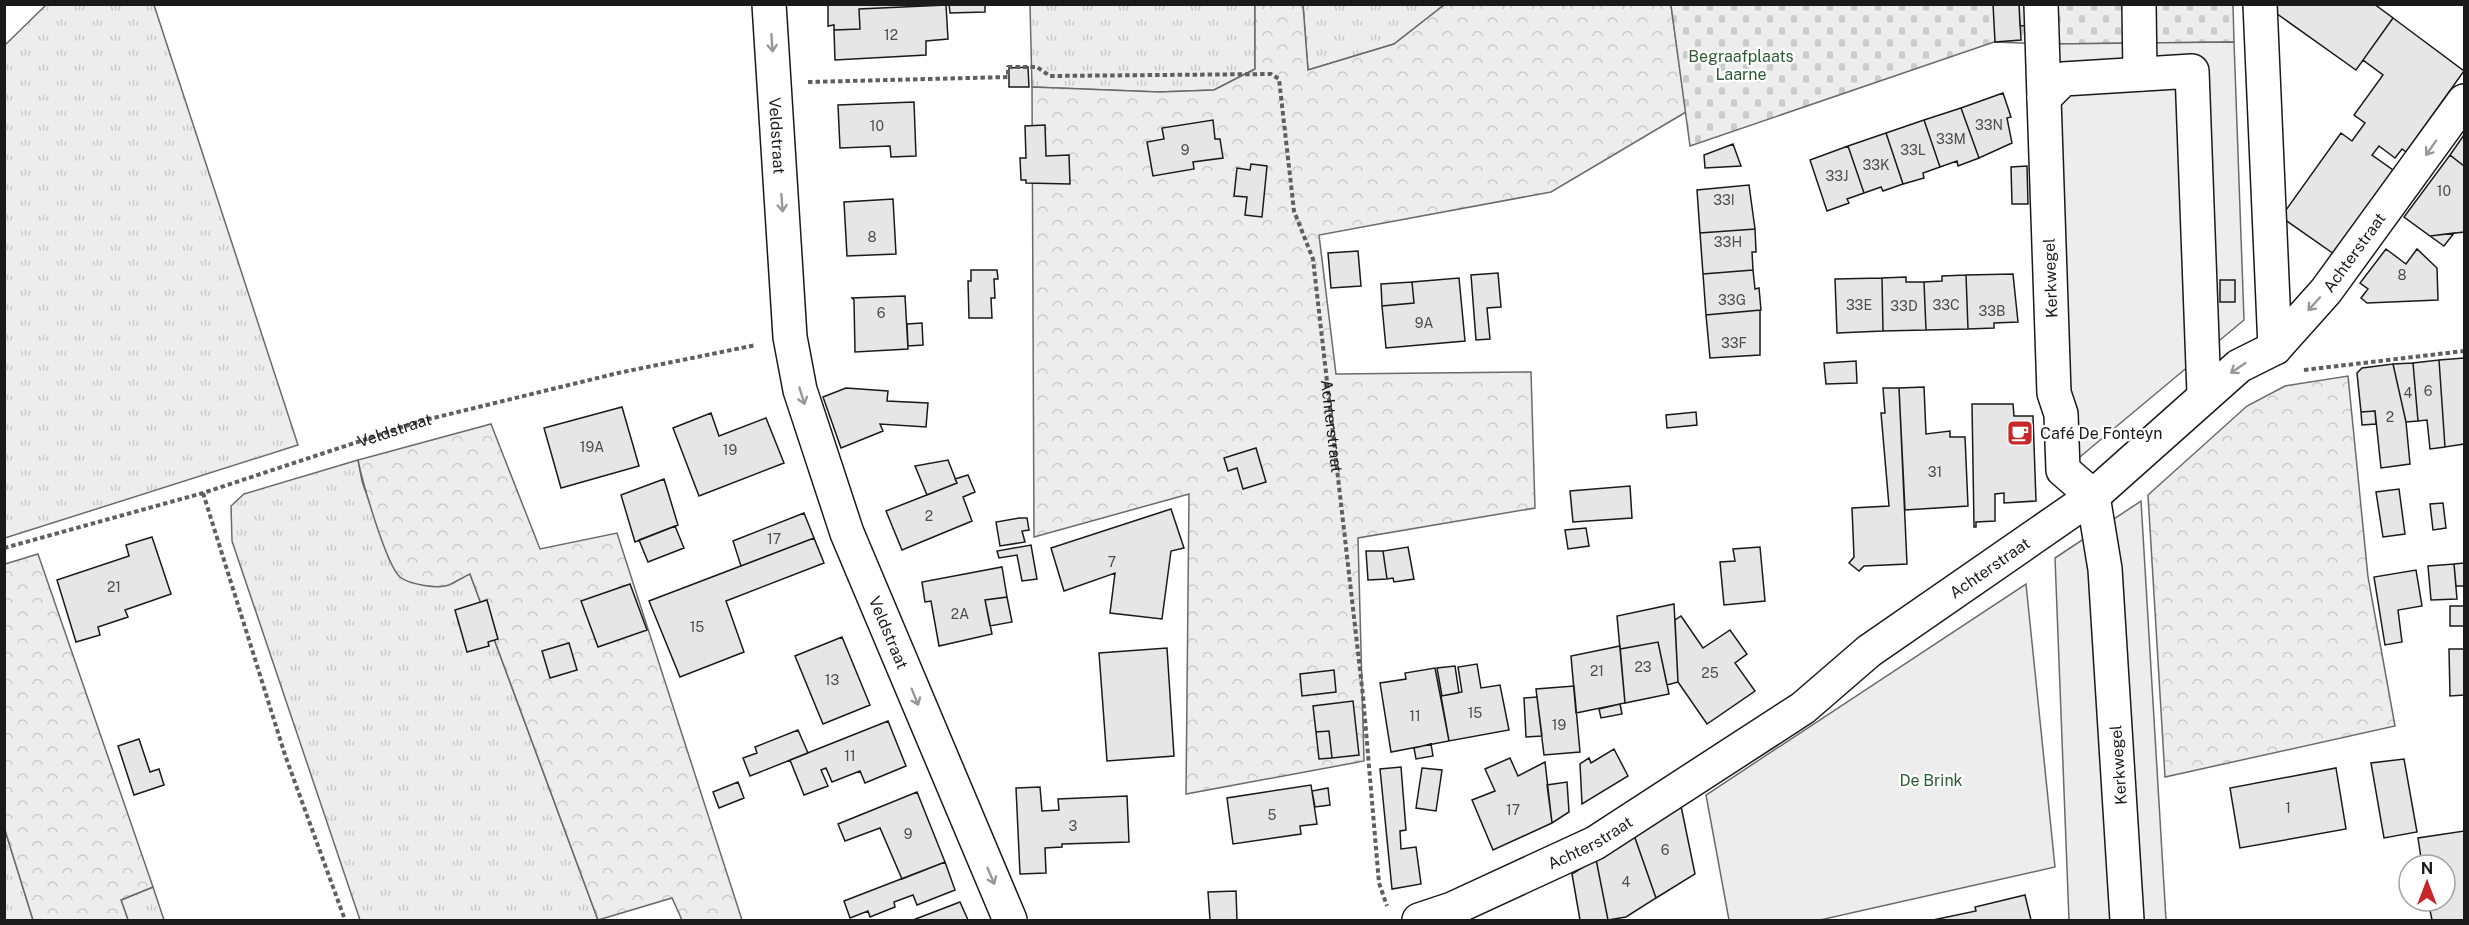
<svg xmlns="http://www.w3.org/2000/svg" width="2469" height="925" font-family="'Public Sans',sans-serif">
<defs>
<pattern id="grass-tufts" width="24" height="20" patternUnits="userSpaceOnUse" patternTransform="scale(1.5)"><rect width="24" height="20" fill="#ededed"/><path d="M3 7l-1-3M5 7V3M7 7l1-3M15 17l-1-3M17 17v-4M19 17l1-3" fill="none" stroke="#cbcbcb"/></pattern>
<pattern id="forest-crowns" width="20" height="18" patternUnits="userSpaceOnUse" patternTransform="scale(1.5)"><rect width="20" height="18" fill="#ededed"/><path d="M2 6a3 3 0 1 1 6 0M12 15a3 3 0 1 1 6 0" fill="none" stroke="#cbcbcb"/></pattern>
<pattern id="cemetery-stones" width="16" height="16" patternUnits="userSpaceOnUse" patternTransform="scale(1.5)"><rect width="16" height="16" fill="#ededed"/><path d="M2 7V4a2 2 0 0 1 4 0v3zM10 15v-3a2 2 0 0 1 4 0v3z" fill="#cbcbcb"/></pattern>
</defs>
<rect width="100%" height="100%" fill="#fff"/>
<path fill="url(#grass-tufts)" stroke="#6a6a6a" stroke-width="1.5" d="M46 5H154L298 445 5 538V45Z
M1030 5H1255V69L1214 90 1159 92 1032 87Z
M1303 5H1444L1394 44 1308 70Z
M358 460 362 481 390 561 470 574 598 920H360L232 541 231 506 244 494Z
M5 830 33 920H5Z
M153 887 164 920H128L121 900Z"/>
<path fill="url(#forest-crowns)" stroke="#6a6a6a" stroke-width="1.5" d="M1255 5H1303L1308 70 1394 44 1444 5H1671L1686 112 1551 192 1319 235 1336 374 1531 372 1535 508 1358 538 1364 761 1186 794 1189 494 1034 537 1032 87 1159 92 1214 90 1255 69Z
M2348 376 2368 577 2395 726 2165 777 2148 495 2247 406 2285 386Z
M491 424 540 549 617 533 742 920H682L672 898 598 920 470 574C463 577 456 582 449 585 438 589 410 585 400 577 386 565 362 480 358 460Z
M38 554 153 887 121 900 128 920H33L5 830V564Z"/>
<path fill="url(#cemetery-stones)" stroke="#6a6a6a" stroke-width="1.5" d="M1671 5H2233L2234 42 2050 44 1994 42 1690 146Z"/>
<path fill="#ededed" stroke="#6a6a6a" stroke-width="1.5" d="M2234 42 2244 320 2075 461 2050 44Z
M2141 501 2166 920H2069L2055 558Z
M2026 584 2055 867 1820 920H1729L1706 795Z"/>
<path fill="#e6e6e6" stroke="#1a1a1a" stroke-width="1.5" d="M828 4H946V5L859 9 860 29 834 30V25L828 26Z
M949 4H985V12L950 13Z
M1993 4H2019L2021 40 1995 42Z
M2019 4H2044L2045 24 2020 26Z
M2278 4H2374L2393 18 2356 70 2273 11Z
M946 5 948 39 926 41V55L835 60 834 30 860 29 859 9Z
M2393 18 2464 71 2406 152 2402 149 2395 158 2379 146 2372 155 2393 170 2334 254 2281 217 2341 133 2352 141 2365 123 2354 115 2383 75 2363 60Z
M1028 67 1029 87H1009V68Z
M2003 93 2011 117 2007 118 2012 143 1979 158 1961 108Z
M914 102 916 156 891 157 890 146 840 148 838 105Z
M1961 108 1979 158 1958 166 1957 161 1940 167 1924 120Z
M1213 120 1215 139H1220L1223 158 1193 162 1194 169 1153 176 1147 142 1164 139 1162 128Z
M1924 120 1940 167 1923 173 1924 178 1903 184 1886 133Z
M1045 125 1046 156 1069 155 1070 184 1026 183V180H1021L1020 158H1026L1025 126Z
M1886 133 1903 184 1883 191 1881 187 1864 193 1848 146Z
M2464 135V166L2450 155Z
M1733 144 1741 166 1705 168 1704 155Z
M1848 146 1864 193 1847 199 1849 203 1827 211 1810 160Z
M2450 155 2464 166V232L2430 236 2404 217Z
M1251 164 1267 166 1262 217 1245 215 1247 197 1234 196 1237 168 1250 170Z
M2027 166 2028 204H2012L2011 167Z
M1749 185 1755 229 1700 233 1697 190Z
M893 199 896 254 847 256 844 202Z
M1755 229 1756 252H1752L1753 270 1703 274 1700 233Z
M2454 233 2444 246 2430 236Z
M2386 249 2406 264 2417 249 2437 268 2438 300 2367 303 2361 298 2368 289 2360 283Z
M1358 251 1361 286 1331 288 1328 253Z
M971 270H997L998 279H994L995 298H991L992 318H969L968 281H971Z
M1753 270 1755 289 1759 288 1761 310 1706 315 1703 274Z
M1498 273 1501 307 1487 308 1490 339 1476 340 1471 275Z
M2013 274 2018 322 1994 323V328L1968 329 1966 275Z
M1966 275 1968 329 1926 330 1924 282 1942 281V276Z
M1906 277V282H1924L1926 330 1883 331 1882 278Z
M1459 278 1465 341 1386 348 1382 306 1414 303 1412 282Z
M1882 278 1883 331 1837 333 1835 279Z
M2220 280H2235V302H2220Z
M1412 282 1414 303 1382 306 1381 284Z
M905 296 908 349 855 352 854 300 852 298Z
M1760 310V355L1710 358 1706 315Z
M922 323 923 345 908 346 907 324Z
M2464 358V444L2445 447 2439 360Z
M2439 360 2445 447 2430 449 2427 420 2418 421 2413 363Z
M1856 361 1857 383 1826 384 1824 363Z
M2413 363 2418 421 2406 422 2393 364Z
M2393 364 2406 422 2410 464 2381 468 2375 411 2361 412 2357 373 2362 368Z
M1924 387 1926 434 1950 431V437H1965L1968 506 1905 510 1899 388Z
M846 388 888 391 887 401 928 403 926 427 880 424 883 431 841 448 823 397Z
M1883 388H1899L1907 564 1864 566 1859 571 1849 563 1854 557 1852 508 1889 506 1881 413H1885Z
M1972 404H2013L2014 416H2033L2036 501 2004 503V493L1995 494V521L1976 522V527H1974Z
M622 407 639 466 561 488 544 428Z
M2375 411 2376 424 2362 425 2361 412Z
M1696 412 1697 425 1667 428 1666 415Z
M711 413 719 436 766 418 784 463 699 496 673 428Z
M1256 448 1266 482 1243 489 1237 468 1228 471 1224 458Z
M948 460 957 483 927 495 915 466Z
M968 475 975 492 963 497 972 521 902 550 886 511 957 483 955 479Z
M664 479 678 525 635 542 621 495Z
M1630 486 1632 518 1573 522 1570 491Z
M2399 489 2405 534 2383 537 2376 492Z
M2443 503 2446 528 2433 530 2430 504Z
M1171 509 1184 548 1171 551 1162 619 1110 613 1115 573 1064 591 1051 548Z
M804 513 814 538 741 566 733 541Z
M1019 518H1027L1029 530 1022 531 1025 542 1000 546 996 522Z
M675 526 684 548 648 562 639 540Z
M1586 528 1589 546 1568 549 1565 530Z
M152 537 171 594 125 610 128 617 98 627 100 635 76 642 57 580 129 556 126 545Z
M814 538 824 563 726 601 744 652 680 677 649 601Z
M1031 545 1037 579 1022 581 1017 555 999 558 997 551Z
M1408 547 1414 579 1394 582 1393 578 1387 579 1383 551Z
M1760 547 1765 601 1724 605 1720 562 1735 561 1733 549Z
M1366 551H1383L1387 579 1368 580Z
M2464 563V586H2456L2454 564Z
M2454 564 2457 599 2431 600 2428 566Z
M1002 567 1007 597 985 600 992 634 939 646 931 601 925 602 922 582Z
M2416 570 2422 606 2398 610 2402 642 2385 645 2374 577Z
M630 584 647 630 598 647 581 601Z
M1007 597 1012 622 990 626 985 600Z
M487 600 498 639 488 642 489 646 467 652 455 610Z
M1674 604 1678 682 1667 685 1658 642 1620 649 1617 616Z
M2450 606H2464V626H2450Z
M1681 616 1703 648 1730 630 1747 654 1735 663 1755 691 1707 724 1678 682 1675 620Z
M842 637 870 705 823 724 795 656Z
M2464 637V695L2450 696 2449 649H2464Z
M1658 642 1669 694 1625 703 1620 649Z
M569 643 577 670 550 678 542 651Z
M1620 646 1625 703 1576 713 1571 656Z
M1167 648 1174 756 1107 761 1099 653Z
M1477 664 1481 688 1500 685 1509 730 1449 741 1441 696 1462 692 1458 667Z
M1455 666 1459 693 1442 696 1437 668Z
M1435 668 1449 741 1391 752 1380 683 1406 679 1405 673Z
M1334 670 1336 692 1302 696 1300 674Z
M1574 686 1580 752 1544 755 1536 689Z
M1537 697 1542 736 1526 737 1524 698Z
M1353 701 1359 755 1332 758 1329 731 1316 732 1313 706Z
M1620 704 1622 714 1601 718 1599 709Z
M888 721 906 766 865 783 860 771 832 782 826 768 821 770 828 786 804 795 790 760Z
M798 730 808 753 750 776 743 758 757 753 755 747Z
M1329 731 1332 758 1319 759 1316 732Z
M139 739 150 772 159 769 164 785 134 795 118 746Z
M1431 744 1433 756 1416 759 1414 748Z
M1614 749 1628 776 1582 804 1580 764 1589 758 1591 763Z
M1510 758 1518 776 1545 762 1552 823 1493 850 1472 800 1495 791 1485 769Z
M2404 759 2417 832 2384 838 2371 763Z
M1401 767 1406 830 1400 831 1401 849 1416 847 1421 884 1392 889 1380 769Z
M1422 768 1442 770 1436 811 1416 808Z
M2336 768 2346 829 2240 848 2230 788Z
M738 782 744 798 719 808 713 792Z
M1567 782 1569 812 1552 823 1547 785Z
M1311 785 1317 824 1300 826 1301 834 1233 844 1227 798Z
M1040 787 1042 811 1059 810 1058 799 1127 796 1129 842 1062 844V847L1045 848 1046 873 1020 874 1016 788Z
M1328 788 1330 805 1315 807 1312 791Z
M917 792 945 862 902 879 880 828 845 841 838 824Z
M1681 806 1695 874 1656 898 1634 835Z
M2464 831V920H2432L2428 901H2445V865H2422L2418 838Z
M1634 835 1656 898 1626 917 1608 920 1596 859Z
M1596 859 1608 920H1580L1572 874Z
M945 862 955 890 917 905 913 895 894 902 895 907 870 917 868 911 850 918 844 901Z
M1236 891 1237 920H1210L1208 892Z
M2025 895 2031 920H1933L1976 911 1975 907Z
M960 902 968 920H913Z"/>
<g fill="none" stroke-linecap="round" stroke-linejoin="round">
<defs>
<g id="minor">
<path id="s3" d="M769 4 790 337 800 390 847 533 1010 920"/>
<path d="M2041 4 2044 98"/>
<path d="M2139 4 2140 74"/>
<path d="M2260 4 2275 348"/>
<path id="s4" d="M1419 920 1452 909 1595 843 1803 708 1869 651 2093 496 2239 366 2275 348 2326 291 2464 101"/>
<path d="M2127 920 2105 569 2093 496 2063 470 2061 414 2054 393 2044 98 2063 79 2192 71 2204 394"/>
</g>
</defs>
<use href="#minor" stroke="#1a1a1a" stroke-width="36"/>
<g stroke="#5f5f5f" stroke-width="4" stroke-dasharray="4.5 3" stroke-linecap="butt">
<path id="s1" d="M808 82 1008 77V67H1037L1050 76 1271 74 1279 79 1294 211 1313 259 1363 696 1379 883 1387 906"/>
<path d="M2304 370 2464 351"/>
<path d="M203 493 285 755 345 920"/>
<path id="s2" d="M4 548 203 493 421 421 618 373 756 345"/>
</g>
<use href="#minor" stroke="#fff" stroke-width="33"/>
</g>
<defs><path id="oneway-shaft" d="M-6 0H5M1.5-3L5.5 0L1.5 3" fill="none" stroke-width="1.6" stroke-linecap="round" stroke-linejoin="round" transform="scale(1.5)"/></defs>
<g stroke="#989898">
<use href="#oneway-shaft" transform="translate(772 43) rotate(86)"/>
<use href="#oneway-shaft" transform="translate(2431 148) rotate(125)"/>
<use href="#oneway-shaft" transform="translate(782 203) rotate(86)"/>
<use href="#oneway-shaft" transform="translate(2314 304) rotate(132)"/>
<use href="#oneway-shaft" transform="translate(2238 368) rotate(146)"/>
<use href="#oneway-shaft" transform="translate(802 396) rotate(73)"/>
<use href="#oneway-shaft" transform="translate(915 697) rotate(68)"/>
<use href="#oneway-shaft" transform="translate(991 876) rotate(67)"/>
</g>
<defs>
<symbol id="cafe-square" viewBox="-11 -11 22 22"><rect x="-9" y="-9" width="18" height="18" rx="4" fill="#c62828" stroke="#fff"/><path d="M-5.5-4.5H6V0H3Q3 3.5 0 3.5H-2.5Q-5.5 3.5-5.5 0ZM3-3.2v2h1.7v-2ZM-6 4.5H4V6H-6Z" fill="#fff"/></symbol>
</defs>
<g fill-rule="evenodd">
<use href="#cafe-square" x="2005" y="418" width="30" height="30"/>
</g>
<g text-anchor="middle" stroke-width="4.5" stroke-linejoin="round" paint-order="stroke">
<g font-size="14" fill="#4d4d4d">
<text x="891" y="40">12</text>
<text x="1989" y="130">33N</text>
<text x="877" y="131">10</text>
<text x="1951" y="144">33M</text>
<text x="1185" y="155">9</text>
<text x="1913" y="155">33L</text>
<text x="1876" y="170">33K</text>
<text x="1837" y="181">33J</text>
<text x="2444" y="196">10</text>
<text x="1724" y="205">33I</text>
<text x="872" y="242">8</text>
<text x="1728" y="247">33H</text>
<text x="2402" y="280">8</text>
<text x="1732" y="305">33G</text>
<text x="1859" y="310">33E</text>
<text x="1946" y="310">33C</text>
<text x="1904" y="311">33D</text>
<text x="1992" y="316">33B</text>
<text x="881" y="318">6</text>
<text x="1424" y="328">9A</text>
<text x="1734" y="348">33F</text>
<text x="2428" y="396">6</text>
<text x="2408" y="398">4</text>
<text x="2390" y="422">2</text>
<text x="592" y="452">19A</text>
<text x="730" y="455">19</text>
<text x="1935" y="477">31</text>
<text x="929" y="521">2</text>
<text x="774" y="544">17</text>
<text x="1112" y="567">7</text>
<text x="114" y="592">21</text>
<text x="960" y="619">2A</text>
<text x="697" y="632">15</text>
<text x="1643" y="672">23</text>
<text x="1597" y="676">21</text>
<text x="1710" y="678">25</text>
<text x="832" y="685">13</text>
<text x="1475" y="718">15</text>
<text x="1415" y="721">11</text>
<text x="1559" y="730">19</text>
<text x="850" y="761">11</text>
<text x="2288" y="813">1</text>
<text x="1513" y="815">17</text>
<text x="1272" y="820">5</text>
<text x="1073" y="831">3</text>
<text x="908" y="839">9</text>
<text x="1665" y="855">6</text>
<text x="1626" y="887">4</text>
</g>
<g font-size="16" fill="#2b5a34" stroke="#fff">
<text x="1741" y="62">Begraafplaats<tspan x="1741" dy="18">Laarne</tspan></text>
<text x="1931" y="786">De Brink</text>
</g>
<g font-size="16" fill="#1a1a1a" stroke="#fff">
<text dy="6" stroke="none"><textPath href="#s3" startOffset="132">Veldstraat</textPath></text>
<text dy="6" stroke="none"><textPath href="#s4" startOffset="1160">Achterstraat</textPath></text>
<text transform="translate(2050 278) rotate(-92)" y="6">Kerkwegel</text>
<text dy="6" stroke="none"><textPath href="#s1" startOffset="838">Achterstraat</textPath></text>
<text dy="6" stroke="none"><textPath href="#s2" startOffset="408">Veldstraat</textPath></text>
<text dy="6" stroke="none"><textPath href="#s4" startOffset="674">Achterstraat</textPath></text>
<text dy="6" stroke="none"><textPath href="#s3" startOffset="646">Veldstraat</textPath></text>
<text transform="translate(2118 765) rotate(-94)" y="6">Kerkwegel</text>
<text dy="6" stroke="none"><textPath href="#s4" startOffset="188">Achterstraat</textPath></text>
</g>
<g font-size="16" fill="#1a1a1a" stroke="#fff" text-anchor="start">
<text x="2040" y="439">Café De Fonteyn</text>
</g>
</g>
<rect width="2469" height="925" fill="none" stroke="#1a1a1a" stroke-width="12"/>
<g transform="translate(2427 883)"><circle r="28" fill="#ffffff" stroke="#a3a3a3" stroke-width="1.5"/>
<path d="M0-4.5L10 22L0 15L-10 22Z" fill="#c62828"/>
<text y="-9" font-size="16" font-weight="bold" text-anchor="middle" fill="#1a1a1a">N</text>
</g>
</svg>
